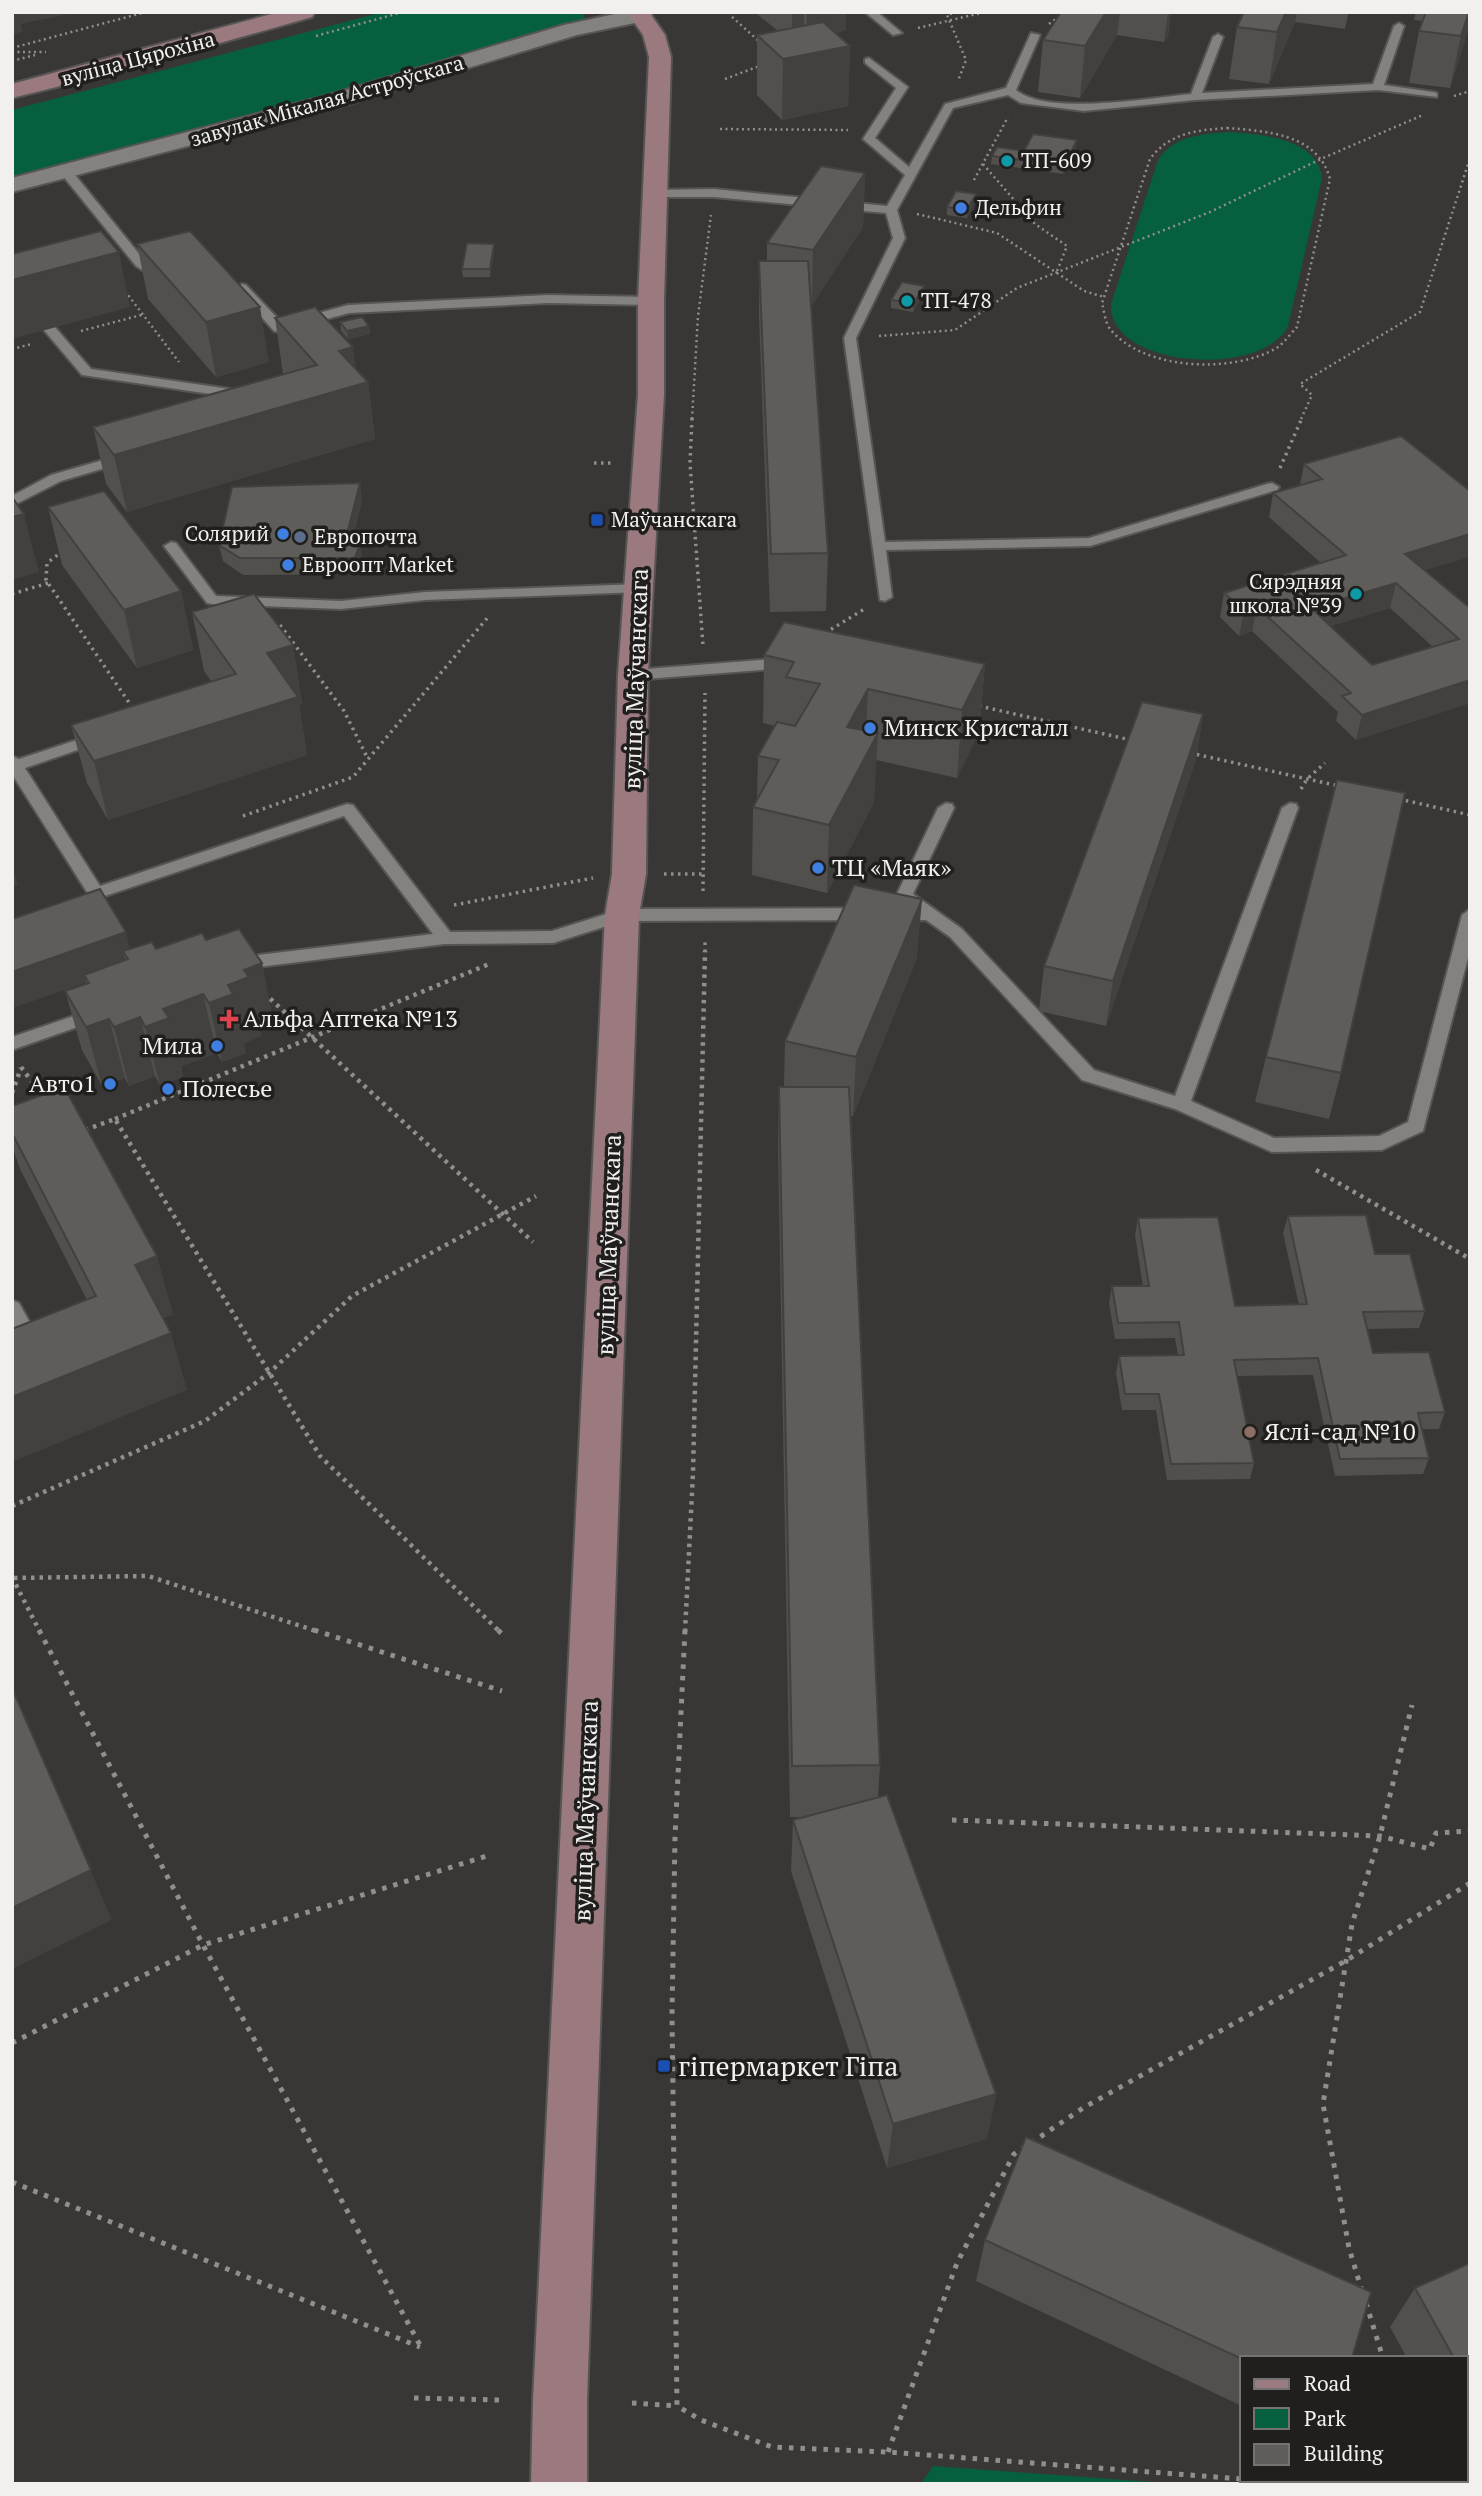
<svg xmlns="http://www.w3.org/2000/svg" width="1482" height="2496" font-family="'PT Serif',serif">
<rect width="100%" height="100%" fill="#393735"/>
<path fill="#06603f" d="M383 12H583L585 20 181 141 12 181V110Z
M1228 132C1259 134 1318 138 1322 178L1288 326C1262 379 1108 368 1111 304L1158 160C1173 136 1202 134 1228 132Z
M933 2466 1179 2484H921Z"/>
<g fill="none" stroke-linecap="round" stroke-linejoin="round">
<defs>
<path id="service" d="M865 12H877L902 33 893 35Z
M1399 23 1404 26 1384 85 1433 92 1437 93V97L1378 90 1195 100 1084 111 1021 103 1008 95 953 108 897 210 905 238 856 338 885 542 1089 538 1267 484 1272 483 1279 487 1277 490 1090 546 886 550 892 597 885 601 880 600 844 338 893 238 886 213 714 197H657L653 196V190L714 189 887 206 905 175 863 139 896 88 865 63V59L869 58 908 87 875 138 909 167 945 104 1006 88 1031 33 1040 35 1016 90C1047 116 1150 98 1191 94L1213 37 1218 34 1223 37 1202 93 1373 84 1394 26Z
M63 170H71L144 260 151 266 168 268V274L147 273 136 266 63 176Z
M242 284 246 285 282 323 348 305 548 295 651 297 657 301 651 305 548 303 349 313 279 332 274 331 238 291 236 288Z
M49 325 54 326 91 369 244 391 251 395 244 399 82 375 43 329Z
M124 454 129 455V461L61 481 12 506V496L51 475Z
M171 542 176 543 216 596 341 601 425 592 640 584 647 588 640 592 425 600 341 609 212 604 207 603 164 546Z
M773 659 794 664 797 667 789 672 773 669 633 680 625 675 633 670Z
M101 732 107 734 109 737 107 740 25 768 100 886 347 804 353 805 450 932 552 931 622 909 910 908 896 896 938 808 946 803 952 804 954 808 913 894 962 929 1094 1070 1175 1096 1282 808 1290 803 1296 804 1298 808 1191 1101 1274 1138 1379 1136 1408 1122 1462 915 1470 909V950L1423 1131 1382 1150 1272 1152 1175 1109 1082 1080 950 937 926 920 623 921 553 943 445 944 234 970 228 968 225 964 234 958 433 934 344 816 102 897H90L12 774V756L19 759Z
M97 1008 103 1010 106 1014 103 1018 12 1050V1037Z
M12 1300 19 1303 35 1332 32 1337 12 1348Z"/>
<path id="minor" d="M624 12H650L652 15 649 20 577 35 345 105 12 192V178L329 95 564 25Z"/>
<path id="secondary" d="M279 12H315L312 17 121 71 12 98V84Z
M627 12H649L665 35 671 57 664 301V394L648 675 646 874 639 915 587 2401V2484H531L533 2401 605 915 612 874 618 675 638 394V301L649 57 643 35Z"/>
</defs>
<use href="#service" stroke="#565553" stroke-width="4"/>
<use href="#minor" stroke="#565553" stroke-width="4"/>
<use href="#secondary" stroke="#565553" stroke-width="4"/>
<path stroke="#908f8d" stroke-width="2.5" stroke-dasharray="2 3.5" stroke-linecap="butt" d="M730 12 731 16 761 43
M957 12 947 15 966 60 958 81
M1049 24 1065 12
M918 28 985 12
M316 36 403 12
M12 48 146 12
M12 52H46
M12 61 35 55
M725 79 762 65
M1454 96 1470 91
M1227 128C1267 131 1318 134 1330 179L1297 327C1291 333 1285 342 1278 347 1235 374 1144 371 1110 329 1105 322 1104 311 1102 303L1150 159C1169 133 1197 130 1227 128Z
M720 129 848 130
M983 164 1035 224 1067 246 1057 271
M974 180 1008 117
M917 214 997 233 1084 291 1104 297
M125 291 179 362
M81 331 145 314
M879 336 955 330 1017 288 1210 212 1323 158 1423 115
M12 349 32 344
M692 419 698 316 711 215
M1301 419 1312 395 1300 384 1420 312 1470 158"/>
<path stroke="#908f8d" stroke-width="3.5" stroke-dasharray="2.5 4.5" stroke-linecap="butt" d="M692 418 690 463 703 646
M594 463H614
M1280 468 1302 418
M63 551 47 563 46 580 134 710
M12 594 48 583
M280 625 344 711 368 759
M825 633 866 608
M979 706 1131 740
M1190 753 1339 786
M1301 789 1307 779 1325 763
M1399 799 1470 815
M243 816 353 777 489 616
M664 874H702
M703 891 705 693
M454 905 593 878
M705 952V938"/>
<path stroke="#908f8d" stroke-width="4.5" stroke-dasharray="3.5 5" stroke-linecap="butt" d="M264 993 533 1242
M21 1067 45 1099
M12 1093 21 1068
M115 1119 489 964
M85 1130 115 1119 320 1456 500 1632
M1316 1170 1470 1259
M12 1506 205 1421 269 1373 352 1296 536 1196
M12 1577 40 1632
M14 1578 148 1576 319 1632
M685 1632 693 1473 705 951"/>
<path stroke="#908f8d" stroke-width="5" stroke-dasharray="4.5 7" stroke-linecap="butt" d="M39 1630 203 1945 421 2347
M314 1630 502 1691
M498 1630 506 1638
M685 1630 675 1837 672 2015 677 2406 701 2420 772 2447 888 2452 1242 2479
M952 1820 1380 1836 1430 1849 1436 1833 1470 1831
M12 2043 203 1945 490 1855
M1031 2143 1083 2108 1347 1960 1470 1883
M12 2182 420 2347
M1362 2291 1349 2248 1323 2104 1352 1924 1380 1836 1412 1705
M1366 2303 1383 2358
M414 2398 499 2400
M632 2403 677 2406
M888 2452 957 2263 1014 2154 1023 2148
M1264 2480 1313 2484
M1422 2480 1423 2484"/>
<use href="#service" fill="#84827f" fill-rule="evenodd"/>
<use href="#minor" fill="#84827f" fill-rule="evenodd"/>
<use href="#secondary" fill="#9a797f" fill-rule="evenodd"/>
</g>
<path fill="#51504d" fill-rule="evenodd" d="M757 12H846V30L836 33 850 46 848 106 782 120 757 95V35L778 31 757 14Z
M1061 12H1171L1168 36 1164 42 1117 35 1080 98 1038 92 1043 40Z
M1244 12H1349L1345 29 1295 22 1269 84 1229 79 1237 27Z
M1416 12H1470V28L1469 27 1450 88 1409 83 1419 31 1423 21 1414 20Z
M1076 148 1063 174 991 164 992 156 1024 151Z
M865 173 863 227 812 305H811L828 553 826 611 770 612 759 316V261H767V243Z
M976 194 975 202 967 218 947 215V207Z
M137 244 269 362 216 377 148 299Z
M494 244V252L490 277H463L462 269Z
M924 286 923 294 913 312 891 308V300Z
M275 318 356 370 368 382 375 439 127 512 106 484 93 427 283 374Z
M340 322 369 326 370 334 348 339 341 331Z
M1304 464 1425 571 1470 608V703L1356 740 1336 721 1338 712 1252 631 1239 636 1220 617 1224 593 1321 563 1269 517 1273 493 1300 485ZM1390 608 1433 647 1372 665 1330 626Z
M362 500 352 543H360L362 560 357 574 243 575 223 561 219 545Z
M48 507 181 591 193 650 137 668 62 565Z
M192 612 293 645 302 704 299 705 307 755 108 820 87 783 71 725 211 681 204 671Z
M764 655 985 664 979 732 957 778 876 760 874 802 827 893 752 875 753 807 757 798 758 756 775 726 763 723Z
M1203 714 1196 759 1106 1026 1039 1011 1044 966Z
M206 940 262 963 273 1022 259 1027 261 1036 244 1043 246 1053 222 1062 217 1053 181 1066 183 1077 160 1085 155 1076 129 1086 125 1078 102 1086 82 1050 65 991 86 984V982L12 1008 130 949H156Z
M917 958 853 1116H851L880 1765 878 1798 996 2094 987 2139 887 2168 791 1871 793 1820 805 1817H790L778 1146 779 1087H784L785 1041Z
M1266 1057 1341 1073 1329 1119 1255 1102Z
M12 1106 173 1314 163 1318 187 1390 87 1300 20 1169 12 1145Z
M1288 1216 1375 1254 1425 1311 1419 1328 1367 1329 1373 1353 1445 1412 1439 1429H1422L1429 1458 1423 1474 1335 1476 1313 1375 1237 1376 1254 1463 1250 1479 1167 1480 1156 1410H1122L1116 1373 1119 1356 1178 1355 1175 1338 1115 1339 1109 1303 1112 1286H1143L1135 1235 1138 1218 1235 1306 1299 1305 1283 1233Z
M985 2240 1242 2358V2406L976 2281Z
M1470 2263V2424L1466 2426V2358H1407L1390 2327 1415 2288Z"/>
<path fill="#42413f" d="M12 12H78L21 24 23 31 12 35Z
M792 12H804V39L792 42Z
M807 12H846V30L806 41Z
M1106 12H1120L1117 35 1080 98 1085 46Z
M1168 12H1171L1168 36 1164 42Z
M1286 12H1297L1295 22 1269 84 1277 32Z
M1348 12H1349L1345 29Z
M1469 12H1470V23L1450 88 1461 36Z
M850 46 848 106 782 120 783 59Z
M1077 140 1076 148 1063 174 1064 166Z
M865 173 863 227 812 305 813 250Z
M976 194 975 202 967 218V210Z
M494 244V252L490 277V269Z
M119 252 130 307 12 339V280Z
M924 286 923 294 913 312 914 303Z
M260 307 269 362 216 377 206 322Z
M369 326 370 334 348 339 347 331Z
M353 347 358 385 368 382 375 439 127 512 114 455 344 389 339 351Z
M360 483 362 500 348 559 345 542Z
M24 514 39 572 12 580V517Z
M1470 534V557L1399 578 1405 554Z
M360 543 362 560 357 574 355 558Z
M1396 583 1390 608 1306 633 1311 608Z
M181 591 193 650 137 668 124 610Z
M1257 607 1252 631 1239 636 1244 611Z
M293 645 302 704 299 705 307 755 108 820 94 761 275 704 267 653Z
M985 664 979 732 957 778 962 710Z
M1470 680V703L1356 740 1362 715Z
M868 689 865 758 847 727Z
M1203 714 1196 759 1106 1026 1113 981Z
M878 733 874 802 827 893 829 825Z
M12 866 18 885 12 887Z
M922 899 917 958 853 1116 856 1057Z
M126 932 134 965 128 959 123 951 127 967 84 975 86 982 12 1008V972Z
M262 963 273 1022 259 1027 261 1036 244 1043 246 1053 222 1062 209 1003 244 970Z
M203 994 217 1053 181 1066 183 1077 160 1085 145 1027 163 1009Z
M140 1017 155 1076 129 1086 114 1027Z
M109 1019 125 1078 102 1086 86 1027Z
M157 1256 173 1314 151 1323 135 1265Z
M171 1333 187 1390 12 1462V1397Z
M12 1688 112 1920 12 1969Z
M996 2094 987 2139 887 2168 893 2124Z
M1470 2407V2424L1466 2426V2412Z"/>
<path fill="#5e5d5a" stroke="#42413f" stroke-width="2" fill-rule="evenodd" d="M1061 12H1106L1085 46 1043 40Z
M1244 12H1286L1277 32 1237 27Z
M1426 12H1469L1461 36 1419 31Z
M823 22 850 46 783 59 757 35Z
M1033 134 1077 140 1064 166 992 156 997 147 1024 151Z
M821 166 865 173 813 250 767 243Z
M956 191 976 194 967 210 947 207Z
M101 231 119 252 12 280V254Z
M190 231 260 307 206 322 137 244Z
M467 243 494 244 490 269H462Z
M759 261H808L828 553 771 554Z
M902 282 924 286 914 303 891 300Z
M315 307 353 347 339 351 368 382 114 455 93 427 317 365 275 318Z
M362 317 369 326 347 331 340 322Z
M1401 436 1470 491V534L1405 554 1470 608V680L1362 715 1342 696 1351 693 1257 607 1244 611 1224 593 1346 555 1273 493 1322 479 1304 464ZM1396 583 1459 639 1372 665 1311 608Z
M360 483 345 542 360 543 355 558H240L219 545 232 487Z
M104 491 181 591 124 610 48 507Z
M12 497 24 514 12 517Z
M254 594 293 645 267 653 298 697 94 761 71 725 236 674 192 612Z
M784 622 985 664 962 710 868 689 847 727 878 733 829 825 753 807 779 760 758 756 777 722 795 726 820 684 786 677 794 662 764 655Z
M1142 702 1203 714 1113 981 1044 966Z
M1337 780 1405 793 1341 1073 1266 1057Z
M854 885 922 899 856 1057 785 1041Z
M100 889 126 932 12 972V919Z
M239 929 262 963 244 970 249 977 228 985 233 994 209 1003 203 994 163 1009 169 1018 145 1027 140 1017 114 1027 109 1019 86 1027 65 991 89 983 84 975 128 959 123 951 152 942 156 949 202 933 206 940Z
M64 1087 157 1256 135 1265 171 1333 12 1397V1329L96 1296 12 1133V1106Z
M779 1087H849L880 1765 792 1766Z
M1366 1215 1375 1254H1410L1425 1311 1363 1312 1373 1353 1429 1352 1445 1412 1418 1413 1429 1458 1340 1459 1318 1358 1234 1360 1254 1463 1171 1464 1159 1394H1125L1119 1356 1184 1355 1179 1322 1118 1323 1112 1286H1149L1138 1218 1218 1217 1235 1306 1307 1304 1288 1216Z
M12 1688 91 1870 12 1908Z
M887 1795 996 2094 893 2124 793 1820Z
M1026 2137 1371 2292 1352 2358H1242V2359L985 2240Z
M1470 2263V2385L1466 2379V2358H1454L1415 2288Z"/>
<g fill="#0f9aa8" stroke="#201f1e" stroke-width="2.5">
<circle cx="1007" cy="161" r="7"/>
<circle cx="907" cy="301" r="7"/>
<circle cx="1356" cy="594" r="7"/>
</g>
<g fill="#3f7fe0" stroke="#201f1e" stroke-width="2.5">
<circle cx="961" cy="208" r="7"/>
<circle cx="283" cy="534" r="7"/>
<circle cx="288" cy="565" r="7"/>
<circle cx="870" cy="728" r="7"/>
<circle cx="818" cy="868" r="7"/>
<circle cx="217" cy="1046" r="7"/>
<circle cx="110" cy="1084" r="7"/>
<circle cx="168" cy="1089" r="7"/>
</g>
<g fill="#1a4fb4" stroke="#201f1e" stroke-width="2.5">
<rect x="590" y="513" width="14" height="14" rx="3.5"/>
<rect x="657" y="2059" width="14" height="14" rx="3.5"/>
</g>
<circle fill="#5c6f8a" stroke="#201f1e" stroke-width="2.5" cx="300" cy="537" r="7"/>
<path fill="#e0444e" stroke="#201f1e" stroke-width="2.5" d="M225.5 1008.5h7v7h7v7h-7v7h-7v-7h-7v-7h7z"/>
<circle fill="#8d6e63" stroke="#201f1e" stroke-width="2.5" cx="1250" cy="1432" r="7"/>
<g text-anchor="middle" stroke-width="7" stroke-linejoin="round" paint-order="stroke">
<g font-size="21" fill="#f1f0ee" stroke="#201f1e">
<text transform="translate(138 59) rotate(-15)" y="7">вуліца Цярохіна</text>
<text transform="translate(327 101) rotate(-16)" y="7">завулак Мікалая Астроўскага</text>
</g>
<g font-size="21" fill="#f1f0ee" stroke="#201f1e" text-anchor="start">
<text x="1021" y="168">ТП-609</text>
<text x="975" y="215">Дельфин</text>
<text x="921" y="308">ТП-478</text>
<text x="611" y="527">Маўчанскага</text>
<text x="269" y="541" text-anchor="end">Солярий</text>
<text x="314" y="544">Европочта</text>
<text x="302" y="572">Евроопт Market</text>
<text x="1342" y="589" text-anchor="end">Сярэдняя<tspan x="1342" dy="24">школа №39</tspan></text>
</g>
<g font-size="24" fill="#f1f0ee" stroke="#201f1e">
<text transform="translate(636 679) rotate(-88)" y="8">вуліца Маўчанскага</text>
<text transform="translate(609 1245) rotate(-88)" y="8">вуліца Маўчанскага</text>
<text transform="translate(586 1811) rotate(-88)" y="8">вуліца Маўчанскага</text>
</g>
<g font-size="24" fill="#f1f0ee" stroke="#201f1e" text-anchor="start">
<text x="884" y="736">Минск Кристалл</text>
<text x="832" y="876">ТЦ «Маяк»</text>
<text x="243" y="1027">Альфа Аптека №13</text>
<text x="203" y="1054" text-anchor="end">Мила</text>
<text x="96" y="1092" text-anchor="end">Авто1</text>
<text x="182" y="1097">Полесье</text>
<text x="1264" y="1440">Яслі-сад №10</text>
</g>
<g font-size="28" fill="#f1f0ee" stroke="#201f1e" text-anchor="start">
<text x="678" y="2076">гіпермаркет Гіпа</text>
</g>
</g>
<rect width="1482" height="2496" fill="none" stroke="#f1f0ee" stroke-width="28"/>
<rect x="1240" y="2356" width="228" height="126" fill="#201f1e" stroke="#747371" stroke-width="2"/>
<rect x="1254" y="2379" width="35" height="10" fill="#9a797f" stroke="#747371" stroke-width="2"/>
<text x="1304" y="2391" font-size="21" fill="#f1f0ee">Road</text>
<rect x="1254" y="2408" width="35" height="21" fill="#06603f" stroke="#747371" stroke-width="2"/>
<text x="1304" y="2426" font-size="21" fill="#f1f0ee">Park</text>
<rect x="1254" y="2444" width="35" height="21" fill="#5e5d5a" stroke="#747371" stroke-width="2"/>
<text x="1304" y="2461" font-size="21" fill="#f1f0ee">Building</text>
</svg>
